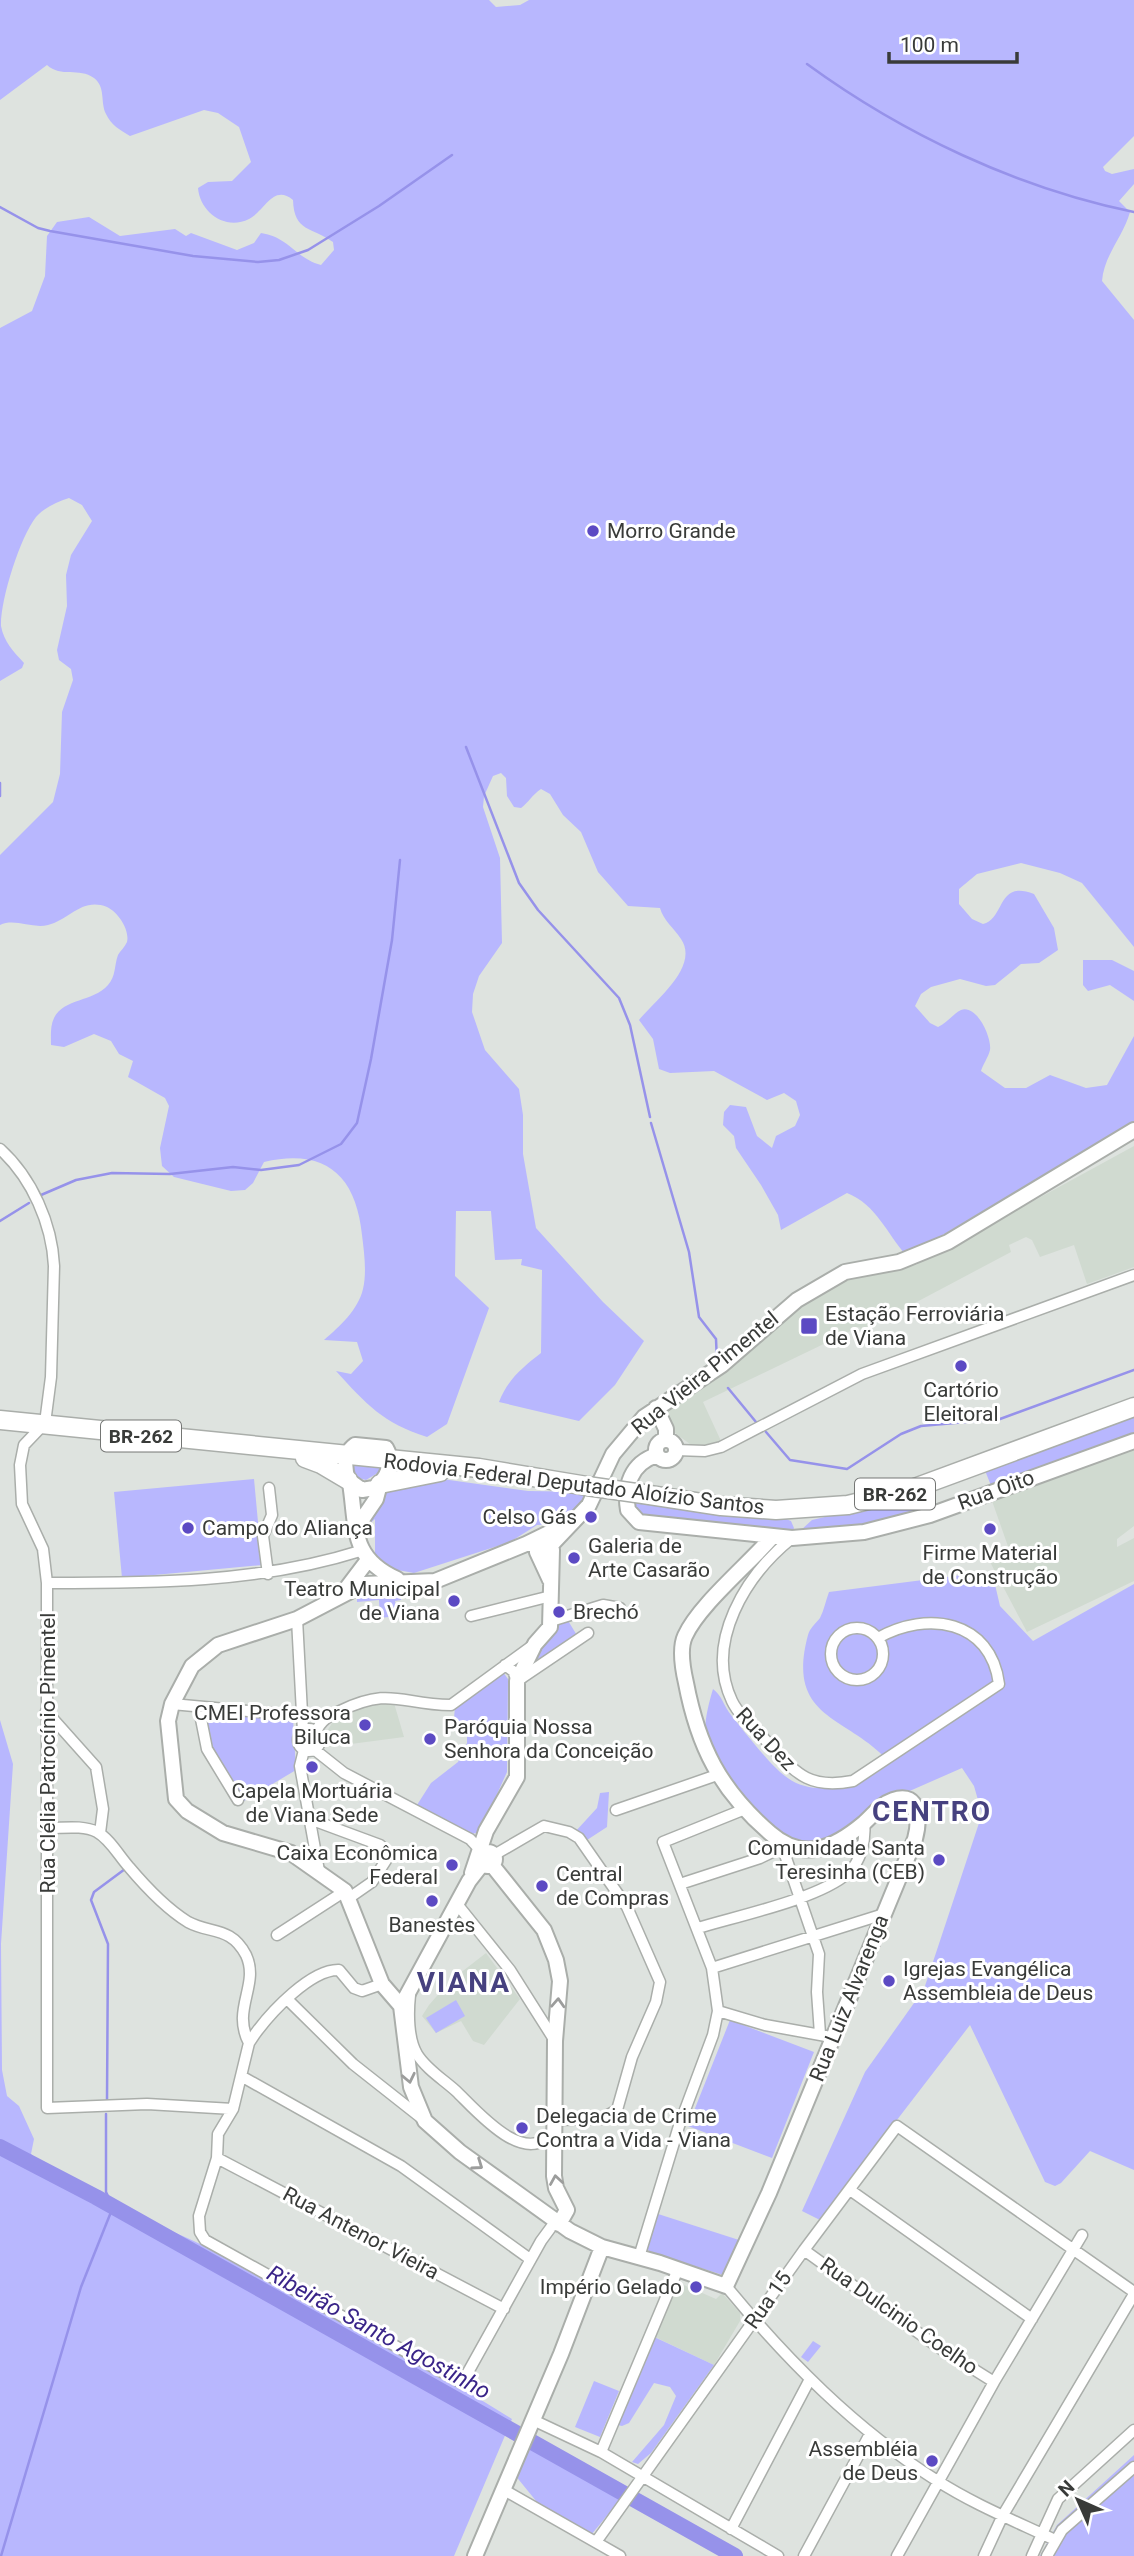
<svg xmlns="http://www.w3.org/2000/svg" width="1134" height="2556" font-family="Roboto,sans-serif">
<rect width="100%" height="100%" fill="#dee3df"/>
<path fill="#d0dad0" d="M1134 1146V1267L1087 1284 1074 1245 1040 1257 1032 1240 1026 1237 1009 1245 1011 1252 862 1331 859 1327 703 1402 721 1441 694 1447 675 1433 667 1412 789 1310 850 1277 916 1265Z
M1134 1446V1526L1117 1539V1547L1134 1538V1581L1027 1632 989 1560 1010 1552 991 1498Z
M386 1703H394L404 1737 328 1747 326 1733 335 1718 359 1708Z
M486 1953 520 1999 484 2045 473 2041 461 2021 436 2033 422 2016 429 2005 450 1981Z
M677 2282 716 2299 722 2293 740 2313V2321L714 2365 655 2337Z"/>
<path fill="#b8b7fe" d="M0 0H489L496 7 520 5 529 0H1134V136L1103 167 1105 171 1112 174 1134 169V184L1119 201 1130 212C1123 237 1104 255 1102 281L1134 320V947L1082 883 1060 873 1021 863 977 874 959 889V904L972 919 983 924C1005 919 997 879 1034 894L1054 928 1058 950 1039 963 1021 964 995 985 986 986 960 979 931 987 921 994 915 1006 930 1023 938 1027C947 1023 953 1014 961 1010 977 1004 992 1038 990 1050 988 1058 983 1064 981 1071L1005 1088H1026L1050 1075 1086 1088 1107 1085 1134 1036V1122L907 1256C886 1233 877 1205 847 1193L781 1230 778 1215 761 1185 736 1148 734 1136 723 1125 724 1112 730 1105 746 1107 757 1136 772 1148 776 1136 795 1126 800 1115 796 1101 784 1093 767 1100 714 1071 670 1073 659 1069 653 1039 639 1020C654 1001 700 967 681 939 674 928 663 920 660 908L628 906 598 872 581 832 563 815 550 794 541 789C532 795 529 802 521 808L514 807 507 796 506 778 501 773 493 776 484 796 483 807 500 858 502 943 479 976 473 994 472 1012 485 1050 519 1089 523 1115V1154L536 1228 603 1302 644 1341 615 1385 579 1421 499 1402C507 1380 523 1367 541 1353L542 1270 521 1265 522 1259 495 1260 491 1211H456L455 1276 489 1308 447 1424 427 1437C383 1423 366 1404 336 1371L351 1374 363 1361 357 1342 324 1340C340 1326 358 1310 363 1289 367 1272 364 1252 362 1235 356 1175 325 1148 264 1162L253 1183 245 1190 231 1191 174 1177 162 1166 160 1148 169 1106 165 1098 128 1077 133 1061 119 1054 111 1041 94 1034 64 1047 51 1045C51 1037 50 1026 54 1018 64 998 93 1002 108 985 116 976 114 966 118 955 120 951 125 947 127 942 130 930 118 912 107 907 82 897 69 920 48 925 32 929 15 918 0 925V855L53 802 60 774 62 712 73 680 71 669 59 660 57 650 67 606 66 575 71 555 92 521 82 505 69 498C57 502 45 507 36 517 20 537 0 601 1 626 4 642 13 651 24 663L22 668 0 681V328L32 311 45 276 47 236 57 222 89 217 120 236 175 229 186 236 191 233 237 250 254 243 261 233C289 237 295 258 321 265L334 250 333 242C312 227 294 232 293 200 273 183 264 212 249 219 225 231 200 212 198 188L208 182 232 181 251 162 239 127 218 113 204 110 130 136C120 130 111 125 106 114 100 102 106 87 94 78 79 67 61 78 47 65L0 100Z
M1083 960H1112L1134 971V1001L1110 985 1088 991 1083 985Z
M1134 1416V1439L992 1488 984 1468Z
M350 1464 381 1467V1471L366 1480 358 1478Z
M435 1478 528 1491 593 1492 581 1508 559 1524 537 1525 510 1542 414 1573 392 1569 375 1555V1519L365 1528V1523L388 1491Z
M254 1479 262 1565 122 1578 114 1492Z
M927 1488 937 1505 871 1526 801 1530 812 1520 855 1510Z
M629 1499 786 1519 791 1521 794 1528 792 1532 642 1521Z
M970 1574 993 1576 1000 1606 1033 1641 1134 1584V2170L1090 2151 1061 2183 1055 2186 1045 2182 970 2025 820 2220 802 2211 865 2072 924 1989 982 1814 974 1786 962 1768 880 1804 840 1835 795 1844C772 1828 711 1770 706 1743 703 1725 708 1706 713 1689 723 1697 723 1705 731 1715 744 1731 769 1764 785 1776 814 1800 866 1785 890 1763 849 1715 785 1721 808 1635 810 1628 815 1624 820 1618 824 1610 826 1600 829 1592Z
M387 1587 388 1593H401V1600L395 1601 398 1616 380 1618 379 1600 357 1602V1591Z
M567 1619 578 1637 528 1670 555 1625Z
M503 1672 508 1679 507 1772 480 1832 472 1834 417 1805 431 1783 458 1762 467 1743V1732L454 1718 455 1707Z
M203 1713 293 1718 296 1770 244 1801 208 1748Z
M0 1720 13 1764 1 1944 2 2070 7 2096 19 2106 34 2139 31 2154C75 2199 145 2217 200 2244 307 2297 411 2356 512 2419L454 2556H0Z
M609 1792 607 1827 587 1840 575 1832 597 1808 600 1793Z
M456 2000 465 2016 436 2033 426 2018Z
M730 2020 814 2052 772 2158 688 2126Z
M655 2213 739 2240 728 2272 723 2275 650 2252 645 2246Z
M650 2335 714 2365 651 2453 638 2464 632 2462 664 2425 676 2396 670 2387 654 2383 629 2423 622 2426 613 2424Z
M813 2341 821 2346 808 2362 801 2357Z
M594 2381 619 2391 600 2437 575 2427Z
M528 2439 624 2495 591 2535 541 2507 519 2480 516 2476Z
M1134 2455V2556H1040L1057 2525Z"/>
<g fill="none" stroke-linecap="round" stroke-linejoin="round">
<path stroke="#9692ea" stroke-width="2.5" d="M807 64C903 134 1017 188 1134 212
M0 207 38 228 50 231 193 256 258 262 279 260 308 250 379 206 452 155
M466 747 519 883 538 910 619 998 630 1025 650 1117
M0 783V796
M651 1123 689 1252 699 1317 716 1339 717 1362
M41 1195 76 1180 112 1173 170 1174 233 1167 261 1170 299 1165 341 1144 357 1123 371 1059 392 940 400 860
M0 1221 29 1203
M728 1388 756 1422
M766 1432 790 1460 847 1469 901 1434 921 1426 1000 1419 1134 1370
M107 2100 108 1944 91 1900 94 1892 125 1869
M1 2556 81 2287 113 2207 106 2192V2114"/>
<path stroke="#9692ea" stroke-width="16" d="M0 2147 96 2197 735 2556"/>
<defs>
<path id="street" d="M0 1149C32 1178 52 1224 54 1266L51 1377 45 1423 24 1445 20 1465 22 1504 43 1549 47 1583V2108L147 2104 233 2109
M676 1450 705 1451 721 1447 862 1374 1134 1275
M792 1538C746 1575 704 1642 732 1701 740 1718 759 1732 771 1746 797 1776 812 1789 853 1781L999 1684C991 1620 927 1610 878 1638
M268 1574 263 1536 272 1515 269 1488
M47 1583C152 1583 259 1583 360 1551
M471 1616 551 1596
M297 1619 303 1732
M551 1621 603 1605 620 1608
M831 1654a26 26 0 1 1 52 0a26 26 0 1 1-52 0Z
M505 1665 513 1671 517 1681 588 1633
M172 1704 302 1716
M199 1709 207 1749 238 1800
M46 1711 96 1767 103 1809 100 1833
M298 1740a11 11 0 1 1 22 0a11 11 0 1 1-22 0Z
M316 1732C321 1720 329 1716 340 1711 392 1686 401 1705 451 1705L532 1646
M304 1750 300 1766 319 1871
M315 1750 344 1773 470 1839 483 1853
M616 1810 717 1775
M307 1818 380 1845 390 1854 372 1882 349 1898
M49 1828C64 1828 83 1825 97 1832 110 1839 119 1856 129 1867 145 1886 167 1909 188 1922 210 1934 231 1926 246 1955 260 1985 231 2009 249 2043
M783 1849 819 1954 817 1992 820 2034
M494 1855 544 1826 569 1832 579 1838 627 1907 660 1982 656 2002 632 2057 617 2110 601 2119 553 2120
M680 1884 760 1858 785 1846
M457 1904 510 1970 555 2041
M698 1928C737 1916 819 1899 848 1873 861 1862 866 1839 864 1823
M277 1935 345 1891
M712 1968 884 1914
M382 1984 362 1991 354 1988 339 1970C311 1969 271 2012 255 2034L249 2043 233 2109 218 2134 217 2158 199 2216 200 2232 205 2240 462 2383 541 2241 552 2226 559 2224
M410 1995C408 2013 408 2039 417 2054 426 2069 444 2080 456 2091 476 2110 526 2170 553 2131
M288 2000 353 2064 424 2120
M718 2011 765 2025 826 2036
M241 2076 401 2166 530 2259
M217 2158 504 2309
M850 2190 1032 2319
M804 2250 938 2347 994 2382
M639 2257 679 2126 713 2035 718 2011 712 1968 663 1842 745 1809
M726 2286C787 2360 855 2429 936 2480 973 2504 1015 2521 1055 2540
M533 2420 601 2452 778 2556
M601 2452 678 2269
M504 2490 620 2556
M731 2529 810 2379
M596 2542 804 2250 897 2126 1134 2292
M804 2556 870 2434
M897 2556 994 2382 1082 2235
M984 2556 1003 2515 1134 2294
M1032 2556 1058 2499 1134 2430
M1047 2556 1062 2530 1134 2467"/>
<path id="secondary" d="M656 1408 666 1429V1439
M656 1450a10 10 0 1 1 20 0a10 10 0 1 1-20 0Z
M355 1445 386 1448C394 1462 388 1479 374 1488L362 1490 348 1480C344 1467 343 1454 355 1445Z
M657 1455C631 1463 624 1486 628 1510L639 1522 792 1538 864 1532 930 1515 1134 1441
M350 1483C357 1528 350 1558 397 1579
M357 1527 376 1499 380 1484
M526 1544 567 1524
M546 1546 553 1543 589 1505 613 1454 644 1417 722 1365 797 1300 845 1272 899 1262 948 1242 1134 1130
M537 1552 550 1580
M346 1589 368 1560
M481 1859a7 7 0 1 1 14 0a7 7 0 1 1-14 0Z
M483 1863 469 1881 401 2006 411 2087 425 2121 460 2152 570 2231 602 2247 660 2263 726 2286 769 2193 915 1839C919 1824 922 1790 893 1800 881 1804 873 1815 864 1823 833 1849 803 1862 770 1833 720 1790 698 1746 686 1683 683 1670 679 1649 685 1636 699 1605 749 1564 773 1536
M492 1865 544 1930 556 1960 560 1981 555 2041 554 2176 556 2188 567 2210 559 2224
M472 1873 486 1831 517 1777V1681L535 1644 550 1627 552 1550 546 1546
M401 2006 382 1984 345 1891 291 1853 223 1833 187 1811 176 1799 168 1721 172 1704 192 1666 218 1645 297 1619 364 1584 435 1581 526 1544H534
M475 2556 561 2354 602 2247"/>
<path id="highway" d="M0 1420 479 1468 587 1486
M305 1458 321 1464 348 1480
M380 1484 440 1472
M643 1494 721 1506 776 1510 848 1505 909 1490 1134 1407"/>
</defs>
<use href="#street" stroke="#aaaeaa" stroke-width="13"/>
<use href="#secondary" stroke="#aaaeaa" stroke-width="18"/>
<use href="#highway" stroke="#aaaeaa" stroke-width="21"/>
<use href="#street" stroke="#fff" stroke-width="10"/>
<use href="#secondary" stroke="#fff" stroke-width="14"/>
<use href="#highway" stroke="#fff" stroke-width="18"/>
<defs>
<path id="highway-bridge" d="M587 1486 643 1494"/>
</defs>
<use href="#highway-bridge" stroke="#aaaeaa" stroke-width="21" stroke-linecap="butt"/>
<use href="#highway-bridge" stroke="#fff" stroke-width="18"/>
</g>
<defs><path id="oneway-chevron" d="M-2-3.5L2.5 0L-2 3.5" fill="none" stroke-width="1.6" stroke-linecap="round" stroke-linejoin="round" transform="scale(1.75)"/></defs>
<g stroke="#9c9d9c">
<use href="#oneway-chevron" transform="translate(558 2003) rotate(-87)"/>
<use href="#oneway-chevron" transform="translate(409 2078) rotate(78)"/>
<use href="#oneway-chevron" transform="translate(478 2165) rotate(35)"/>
<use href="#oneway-chevron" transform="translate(556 2180) rotate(-99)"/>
</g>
<g fill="#5c4ac3" stroke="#fff" stroke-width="2.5">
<circle cx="593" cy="531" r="7"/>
<rect x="800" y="1317" width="18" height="18" rx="3.5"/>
<circle cx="961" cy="1366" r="7"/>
<circle cx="591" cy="1517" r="7"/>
<circle cx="188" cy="1528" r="7"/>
<circle cx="990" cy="1529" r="7"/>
<circle cx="574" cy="1558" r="7"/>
<circle cx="454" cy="1601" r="7"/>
<circle cx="559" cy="1612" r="7"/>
<circle cx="365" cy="1725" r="7"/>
<circle cx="430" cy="1739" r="7"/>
<circle cx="312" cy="1767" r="7"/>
<circle cx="939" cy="1860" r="7"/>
<circle cx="452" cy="1865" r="7"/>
<circle cx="542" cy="1886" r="7"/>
<circle cx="432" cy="1901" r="7"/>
<circle cx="889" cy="1981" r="7"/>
<circle cx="522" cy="2128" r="7"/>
<circle cx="696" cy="2287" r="7"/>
<circle cx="932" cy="2461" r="7"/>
</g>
<g text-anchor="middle" stroke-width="6" stroke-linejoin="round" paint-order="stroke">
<g fill="#fff" stroke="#747674" stroke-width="2">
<rect x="101" y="1420.5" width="80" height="31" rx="5"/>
<rect x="855" y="1478.5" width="80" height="31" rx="5"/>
</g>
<g font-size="19" font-weight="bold" fill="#393b39">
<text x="141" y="1443">BR-262</text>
<text x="895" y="1501">BR-262</text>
</g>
<g font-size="21" fill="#393b39" stroke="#fff" text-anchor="start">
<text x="607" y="538">Morro Grande</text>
<text x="825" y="1321">Estação Ferroviária<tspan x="825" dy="24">de Viana</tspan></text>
<text x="961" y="1397" text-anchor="middle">Cartório<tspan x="961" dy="24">Eleitoral</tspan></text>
<text x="577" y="1524" text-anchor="end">Celso Gás</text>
<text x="202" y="1535">Campo do Aliança</text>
<text x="588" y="1553">Galeria de<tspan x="588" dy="24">Arte Casarão</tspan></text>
<text x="990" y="1560" text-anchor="middle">Firme Material<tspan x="990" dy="24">de Construção</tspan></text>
<text x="440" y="1596" text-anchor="end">Teatro Municipal<tspan x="440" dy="24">de Viana</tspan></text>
<text x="573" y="1619">Brechó</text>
<text x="351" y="1720" text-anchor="end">CMEI Professora<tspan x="351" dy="24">Biluca</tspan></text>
<text x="444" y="1734">Paróquia Nossa<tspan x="444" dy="24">Senhora da Conceição</tspan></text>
<text x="312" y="1798" text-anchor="middle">Capela Mortuária<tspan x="312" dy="24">de Viana Sede</tspan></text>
<text x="925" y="1855" text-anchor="end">Comunidade Santa<tspan x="925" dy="24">Teresinha (CEB)</tspan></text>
<text x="438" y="1860" text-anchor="end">Caixa Econômica<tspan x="438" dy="24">Federal</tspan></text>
<text x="556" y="1881">Central<tspan x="556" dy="24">de Compras</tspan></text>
<text x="432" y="1932" text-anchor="middle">Banestes</text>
<text x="903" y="1976">Igrejas Evangélica<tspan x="903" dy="24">Assembleia de Deus</tspan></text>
<text x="536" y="2123">Delegacia de Crime<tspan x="536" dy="24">Contra a Vida - Viana</tspan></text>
<text x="682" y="2294" text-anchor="end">Império Gelado</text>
<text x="918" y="2456" text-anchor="end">Assembléia<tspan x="918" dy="24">de Deus</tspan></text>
</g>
<g font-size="21" fill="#393b39" stroke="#fff">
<text transform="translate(705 1373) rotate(-39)" y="7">Rua Vieira Pimentel</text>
<text transform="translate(574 1484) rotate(7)" y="7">Rodovia Federal Deputado Aloízio Santos</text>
<text transform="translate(996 1490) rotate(-20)" y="7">Rua Oito</text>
<text transform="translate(766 1739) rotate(47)" y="7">Rua Dez</text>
<text transform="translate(48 1753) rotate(-90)" y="7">Rua Clélia Patrocínio Pimentel</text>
<text transform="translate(849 1998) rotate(-68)" y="7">Rua Luiz Alvarenga</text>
<text transform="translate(361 2233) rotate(28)" y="7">Rua Antenor Vieira</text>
<text transform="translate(768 2300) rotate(-55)" y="7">Rua 15</text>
<text transform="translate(899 2316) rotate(35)" y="7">Rua Dulcinio Coelho</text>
</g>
<g font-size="23" font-style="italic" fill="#392488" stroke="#fff">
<text transform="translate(379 2332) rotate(29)" y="8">Ribeirão Santo Agostinho</text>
</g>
<g font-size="28" font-weight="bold" letter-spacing="2" fill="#46417f" stroke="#fff">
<text x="932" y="1821">CENTRO</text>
<text x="464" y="1992">VIANA</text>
</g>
</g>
<g transform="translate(1078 2500) rotate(315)" stroke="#ffffff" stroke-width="5" paint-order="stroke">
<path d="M0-5L12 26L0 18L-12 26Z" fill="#393b39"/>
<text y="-10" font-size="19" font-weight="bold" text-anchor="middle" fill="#393b39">N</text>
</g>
<path d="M889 52v10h128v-10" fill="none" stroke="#393b39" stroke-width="3.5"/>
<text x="900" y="52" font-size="21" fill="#393b39" stroke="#ffffff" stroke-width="5" paint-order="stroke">100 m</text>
</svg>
